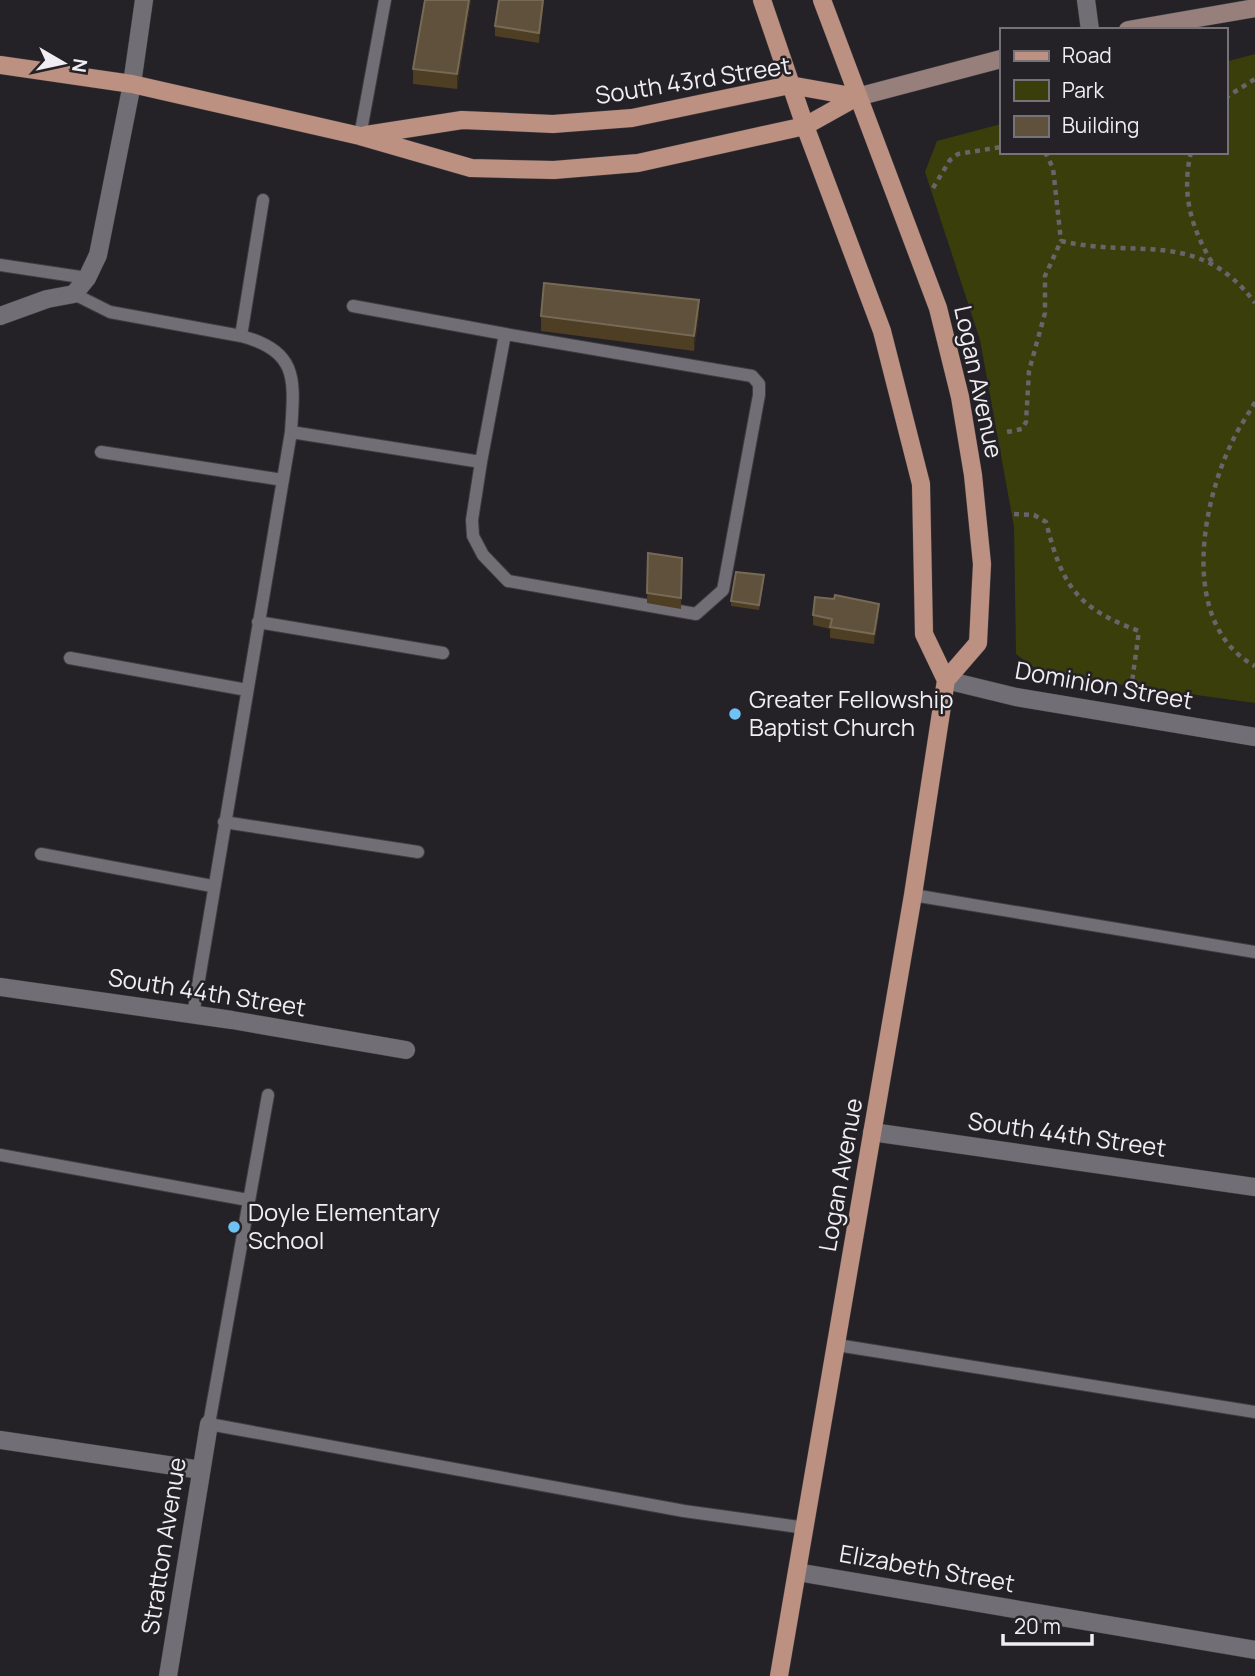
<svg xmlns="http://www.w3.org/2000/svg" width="1255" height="1676" font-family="Manrope,sans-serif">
<rect width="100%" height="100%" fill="#242127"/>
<path fill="#393e0b" d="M1255 54V703L1042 674 1016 654 1014 527 980 340 925 172 937 141 1001 124V152H1225V62Z"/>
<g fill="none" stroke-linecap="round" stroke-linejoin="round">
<defs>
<path id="service" d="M360 136 385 0
M0 265 87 278
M74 294 110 312 241 336 263 200
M241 336C300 351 294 382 291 432L481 462 505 334 353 306
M101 452 283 480
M481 462 472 520 473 536 483 555 508 581 696 614 723 590 759 395V384L752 376 505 334
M258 622 443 653
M70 658 247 690
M224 822 418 852
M41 854 212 886
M913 895 1255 952
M193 1015 291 432
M268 1095 209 1424 684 1511 806 1528
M0 1155 248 1200
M837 1345 1255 1412"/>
<path id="minor" d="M1086 0 1090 30
M0 316 47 299 74 294 87 278 98 255 132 84 144 0
M946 680 1016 697 1255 737
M0 987 232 1020 406 1050
M872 1132 1255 1187
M0 1440 201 1470
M797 1572 1255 1650
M168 1676 209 1424"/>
<path id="secondary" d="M1128 30 1255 8
M857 97 1001 59"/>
<path id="primary" d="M762 0 805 126 882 331 921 484 924 634 946 680
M0 65 132 84 360 136 471 168 554 170 638 163 805 126 857 97
M366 135 462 120 553 124 632 118 790 85 857 97
M779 1676 913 895 946 680 978 643 982 564 973 475 960 397 938 308 822 0"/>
</defs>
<use href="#service" stroke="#3f3d42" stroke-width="14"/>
<use href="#minor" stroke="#3f3d42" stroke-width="19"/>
<use href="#secondary" stroke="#3f3d42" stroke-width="19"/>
<use href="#primary" stroke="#3f3d42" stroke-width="19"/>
<path stroke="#67656a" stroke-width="4.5" stroke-dasharray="5 5" stroke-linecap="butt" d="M1225 98 1255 79
M1045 152 1053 168 1061 241
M1191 152C1181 194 1191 228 1213 264
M933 188 950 160 958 154 1001 147
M1255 402C1248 415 1239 427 1233 440 1201 504 1179 625 1255 666
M1007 432 1022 429 1026 422 1029 371 1045 313V276L1061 241C1138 259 1199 228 1255 303
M1014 514 1034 515 1046 522C1062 585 1076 608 1139 631L1131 689"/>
<use href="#service" stroke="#716e75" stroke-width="12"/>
<use href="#minor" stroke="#716e75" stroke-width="18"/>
<use href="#secondary" stroke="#977f7b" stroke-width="18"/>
<use href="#primary" stroke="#bd9181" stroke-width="18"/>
</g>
<path fill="#4d3e24" d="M425 0H471L457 89 413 84V69Z
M544 0 539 43 495 36V26Z
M699 315 694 351 541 331V316Z
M648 553 682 558 681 609 647 603Z
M764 580 759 610 731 606V601Z
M879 614 874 644 830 638V629L813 625V615Z"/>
<path fill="#352b1c" d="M469 0H471L457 89V74Z
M543 0H544L539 43V33Z
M699 300V315L694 351V336Z
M879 604V614L874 644V634Z"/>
<path fill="#5f513b" stroke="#766a57" stroke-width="2" d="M425 0H469L457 74 413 69Z
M499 0H543L539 33 495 26Z
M544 283 699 300 694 336 541 316Z
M648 553 682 558 681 598 647 593Z
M736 572 764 575 759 605 731 601Z
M835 595 879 604 874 634 830 627 832 619 813 615 815 597 834 599Z"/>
<g fill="#70c1f4" stroke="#242127" stroke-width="2.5">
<circle cx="735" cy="714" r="7"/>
<circle cx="234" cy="1227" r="7"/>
</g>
<g text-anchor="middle" stroke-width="5" stroke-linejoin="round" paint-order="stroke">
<g font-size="24" fill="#f0eef2" stroke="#242127">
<text transform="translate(693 81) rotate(-9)" y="8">South 43rd Street</text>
<text transform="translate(978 382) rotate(78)" y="8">Logan Avenue</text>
<text transform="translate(1104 686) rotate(10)" y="8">Dominion Street</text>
<text transform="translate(207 993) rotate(9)" y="8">South 44th Street</text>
<text transform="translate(1067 1135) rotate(8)" y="8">South 44th Street</text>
<text transform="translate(841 1175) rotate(-80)" y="8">Logan Avenue</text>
<text transform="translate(164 1546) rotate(-81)" y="8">Stratton Avenue</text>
<text transform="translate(927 1569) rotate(10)" y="8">Elizabeth Street</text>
</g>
<g font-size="24" fill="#f0eef2" stroke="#242127" text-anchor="start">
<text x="749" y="708">Greater Fellowship<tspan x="749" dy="28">Baptist Church</tspan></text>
<text x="248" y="1221">Doyle Elementary<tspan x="248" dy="28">School</tspan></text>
</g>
</g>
<rect x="1000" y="28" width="228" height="126" fill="#242127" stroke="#767378" stroke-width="2"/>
<rect x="1014" y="51" width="35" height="10" fill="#bd9181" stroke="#767378" stroke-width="2"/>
<text x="1062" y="63" font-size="21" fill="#f0eef2">Road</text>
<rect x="1014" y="80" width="35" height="21" fill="#393e0b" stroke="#767378" stroke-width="2"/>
<text x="1062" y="98" font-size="21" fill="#f0eef2">Park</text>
<rect x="1014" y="116" width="35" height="21" fill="#5f513b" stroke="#767378" stroke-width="2"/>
<text x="1062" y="133" font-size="21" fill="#f0eef2">Building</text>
<g transform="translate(63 63) rotate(99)" stroke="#242127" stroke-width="5" paint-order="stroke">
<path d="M0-5L12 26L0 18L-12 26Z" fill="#f0eef2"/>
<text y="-10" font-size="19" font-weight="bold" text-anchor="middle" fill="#f0eef2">N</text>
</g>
<path d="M1003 1634v10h89v-10" fill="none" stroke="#f0eef2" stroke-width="3.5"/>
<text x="1014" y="1634" font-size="21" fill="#f0eef2" stroke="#242127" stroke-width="5" paint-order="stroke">20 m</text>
</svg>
